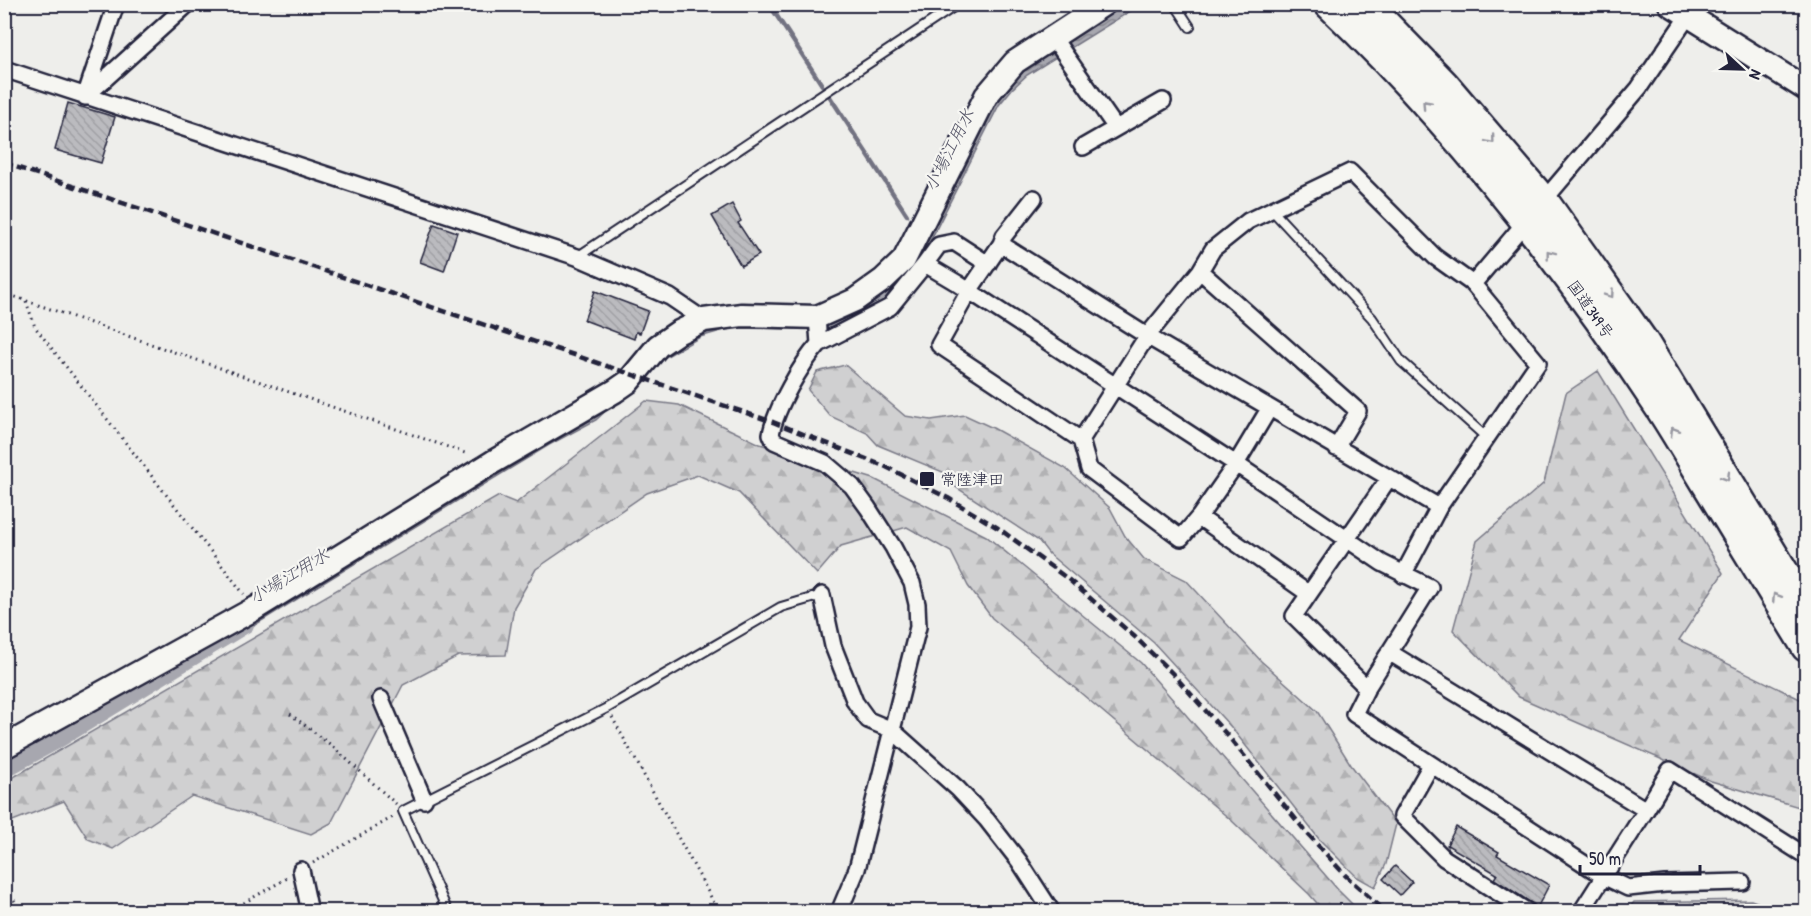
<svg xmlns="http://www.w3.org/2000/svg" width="1811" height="916" font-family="'Patrick Hand','Klee One',sans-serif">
<defs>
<pattern id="forest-firs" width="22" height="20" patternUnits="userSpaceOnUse" patternTransform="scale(1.5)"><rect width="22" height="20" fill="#d0d0d1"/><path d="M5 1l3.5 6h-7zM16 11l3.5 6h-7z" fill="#b2b2b4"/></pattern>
<pattern id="water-waves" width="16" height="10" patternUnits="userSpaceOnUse" patternTransform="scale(1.5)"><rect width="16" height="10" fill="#a7a7af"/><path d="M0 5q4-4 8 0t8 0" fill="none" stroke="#888890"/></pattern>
<pattern id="building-back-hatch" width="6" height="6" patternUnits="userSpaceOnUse" patternTransform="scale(1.5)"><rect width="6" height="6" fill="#bbbbbf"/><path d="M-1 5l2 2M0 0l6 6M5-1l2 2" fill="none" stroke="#a0a0a5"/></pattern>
</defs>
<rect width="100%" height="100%" fill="#eeeeeb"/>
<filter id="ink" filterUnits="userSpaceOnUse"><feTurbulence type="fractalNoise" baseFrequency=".0167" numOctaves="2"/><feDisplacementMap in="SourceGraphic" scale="12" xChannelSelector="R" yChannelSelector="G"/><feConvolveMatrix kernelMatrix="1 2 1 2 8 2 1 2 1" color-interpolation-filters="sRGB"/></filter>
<g filter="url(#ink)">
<path fill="url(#forest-firs)" stroke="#797986" stroke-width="1.5" d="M845 365 905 416 931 420 965 415 993 428 1065 468 1110 508 1125 536 1144 559 1186 580 1261 661 1317 711 1351 765 1396 824 1386 864 1375 887 1357 877 1319 839 1231 727 1154 643 1049 554 1039 541 954 486 943 472 878 445 867 433 830 416 808 390 817 372Z
M1598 371 1723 573 1679 640 1806 702V809L1711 781 1519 697 1453 630 1477 541 1544 483 1566 393Z
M646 401 679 405 760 444 874 479 986 536 1141 663 1339 891 1359 911H1324L1309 894 1231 820 992 618 968 586 951 552 907 527 841 546 817 574 739 493 698 475 647 493 536 569 514 607 506 655 458 656 403 685 331 823 311 834 192 796 113 849 88 839 64 801 5 824V782L499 496 516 503Z
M1751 900 1781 911H1627L1634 902Z"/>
<path fill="url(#water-waves)" stroke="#727281" stroke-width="1.5" d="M1120 5H1140L1027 75 1012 89 999 105 916 269 908 265 991 101 1021 67Z
M810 321 808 329 731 328 700 337 660 360 596 420 549 445 473 491 255 625 251 617 657 352 699 328Z"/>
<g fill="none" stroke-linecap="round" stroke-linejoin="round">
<path stroke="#727281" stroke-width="4.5" d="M769 4 822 85
M830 97 907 215"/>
<path stroke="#a7a7af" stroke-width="16" d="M825 327C832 325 841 325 848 323 883 310 906 280 922 248
M4 770 57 741 246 625"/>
</g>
<path fill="url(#building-back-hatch)" stroke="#22223b" stroke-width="1.5" d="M68 103 115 117 101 163 55 150Z
M732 204 741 221 738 223 759 255 741 266 712 216Z
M434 224 457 232 444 271 420 262Z
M595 291 648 311 640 333 636 332 634 339 584 320Z
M1456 827 1499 852 1497 855 1549 885 1537 908 1533 904 1494 879 1497 874 1447 845Z
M1395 866 1412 882 1400 895 1383 879Z"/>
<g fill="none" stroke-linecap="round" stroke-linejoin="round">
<defs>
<path id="lane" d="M1175 4 1190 27
M1271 209 1372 318 1401 361 1487 438
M577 257 958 4
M448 912 403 811 607 708 781 607 822 595"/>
<path id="street" d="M1052 36 1116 128
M4 69 577 257 670 297 704 320
M86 94 116 4
M85 97 188 4
M1083 147 1163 101
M1001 244 1004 236 1034 198
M925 264 939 245 954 242 988 264
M1200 271 1358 411 1336 448
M1473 284 1639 88 1688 16
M817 317 819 344C801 364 776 408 771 434L774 441 825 463 852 486 868 508 893 547 912 583 917 604 918 627 892 730 857 869 839 912
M819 344 890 307 925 264 957 283 1236 464 1382 563 1430 587 1367 688 1354 714 1603 876 1628 888 1665 884 1742 882
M1269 409 1236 464 1199 517 1309 594 1294 616 1367 688
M1081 440 1089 469 1181 538 1199 517
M1403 575 1439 507 1538 363 1473 284 1435 257 1350 172 1248 221 1213 249 1200 271 1147 336 1081 440 939 345 969 291 1001 244 1147 336 1439 507
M1309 594 1389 478
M822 595 833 646 855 702 868 720 892 730 958 789 987 820 1019 861 1052 912
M1389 652 1646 810
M381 699 424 800
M1431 765 1402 816 1444 858 1528 912
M301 870 310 912
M1581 912 1646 810 1670 770 1806 856"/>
<path id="secondary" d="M1670 4 1806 89
M4 747 256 608 493 462 615 391 628 382 658 346 677 333 704 320 742 315 817 317 855 300 883 280 904 260 986 96 1015 62 1104 4"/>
<path id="highway" d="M1329 4C1455 124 1564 263 1659 407 1676 433 1691 459 1707 485 1740 539 1773 593 1806 647
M1366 4 1444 84 1544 201 1584 257 1644 342 1806 608"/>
</defs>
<use href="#lane" stroke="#22223b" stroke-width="12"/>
<use href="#street" stroke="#22223b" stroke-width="20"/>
<use href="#secondary" stroke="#22223b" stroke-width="27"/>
<use href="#highway" stroke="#22223b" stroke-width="33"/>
<path stroke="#22223b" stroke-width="3" stroke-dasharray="1.5 4.5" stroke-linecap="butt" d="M4 293 468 454
M26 301 35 327 244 594
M290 714 331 745 396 804
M612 717 718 910
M313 863 393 817
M14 900 21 912
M228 912 289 877"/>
<use href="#lane" stroke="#f6f6f2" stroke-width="8"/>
<use href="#street" stroke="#f6f6f2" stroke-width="15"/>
<use href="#secondary" stroke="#f6f6f2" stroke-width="22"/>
<use href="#highway" stroke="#f6f6f2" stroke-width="28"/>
<path stroke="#22223b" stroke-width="4.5" stroke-dasharray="9 4.5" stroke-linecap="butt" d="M4 163 773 422 884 466 948 498 998 528 1068 579 1135 637 1173 674 1228 736 1307 833 1345 875 1386 912"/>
</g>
<defs><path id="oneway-chevron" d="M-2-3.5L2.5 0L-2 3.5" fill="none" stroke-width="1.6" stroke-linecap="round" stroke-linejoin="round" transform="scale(1.5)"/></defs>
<g stroke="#9797a0">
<use href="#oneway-chevron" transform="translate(1426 104) rotate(-132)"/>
<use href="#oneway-chevron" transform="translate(1491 140) rotate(50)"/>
<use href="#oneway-chevron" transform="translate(1550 254) rotate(-128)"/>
<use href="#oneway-chevron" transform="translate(1610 294) rotate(55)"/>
<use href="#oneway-chevron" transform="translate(1674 431) rotate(-121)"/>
<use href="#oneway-chevron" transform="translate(1726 477) rotate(59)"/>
<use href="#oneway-chevron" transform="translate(1776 597) rotate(-122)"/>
</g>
</g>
<rect fill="#22223b" stroke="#f6f6f2" stroke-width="2" x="919" y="471" width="16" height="16" rx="3"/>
<g text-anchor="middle" stroke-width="4.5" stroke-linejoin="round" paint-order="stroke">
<g font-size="16" fill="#22223b" stroke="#f6f6f2">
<text transform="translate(1591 309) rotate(55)" y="6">国道349号</text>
</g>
<g font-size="16" fill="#22223b" stroke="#f6f6f2" text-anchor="start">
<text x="940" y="485">常陸津田</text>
</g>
<g font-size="18" font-style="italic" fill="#575769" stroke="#f6f6f2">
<text transform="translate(949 150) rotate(-63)" y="6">小場江用水</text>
<text transform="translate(289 576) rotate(-31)" y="6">小場江用水</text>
</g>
</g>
<rect width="1811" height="916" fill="none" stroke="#f6f6f2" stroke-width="24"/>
<rect x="12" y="12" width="1787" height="892" fill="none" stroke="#22223b" stroke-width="2" filter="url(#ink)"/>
<g transform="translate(1742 69) rotate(112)" stroke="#f6f6f2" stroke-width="4.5" paint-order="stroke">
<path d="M0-4.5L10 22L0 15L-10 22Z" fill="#22223b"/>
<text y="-9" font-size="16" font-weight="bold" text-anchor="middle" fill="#22223b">N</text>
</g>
<path d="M1580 865v9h120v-9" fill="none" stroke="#22223b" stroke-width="3"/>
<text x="1589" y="865" font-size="18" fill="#22223b" stroke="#f6f6f2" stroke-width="4.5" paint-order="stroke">50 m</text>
</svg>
